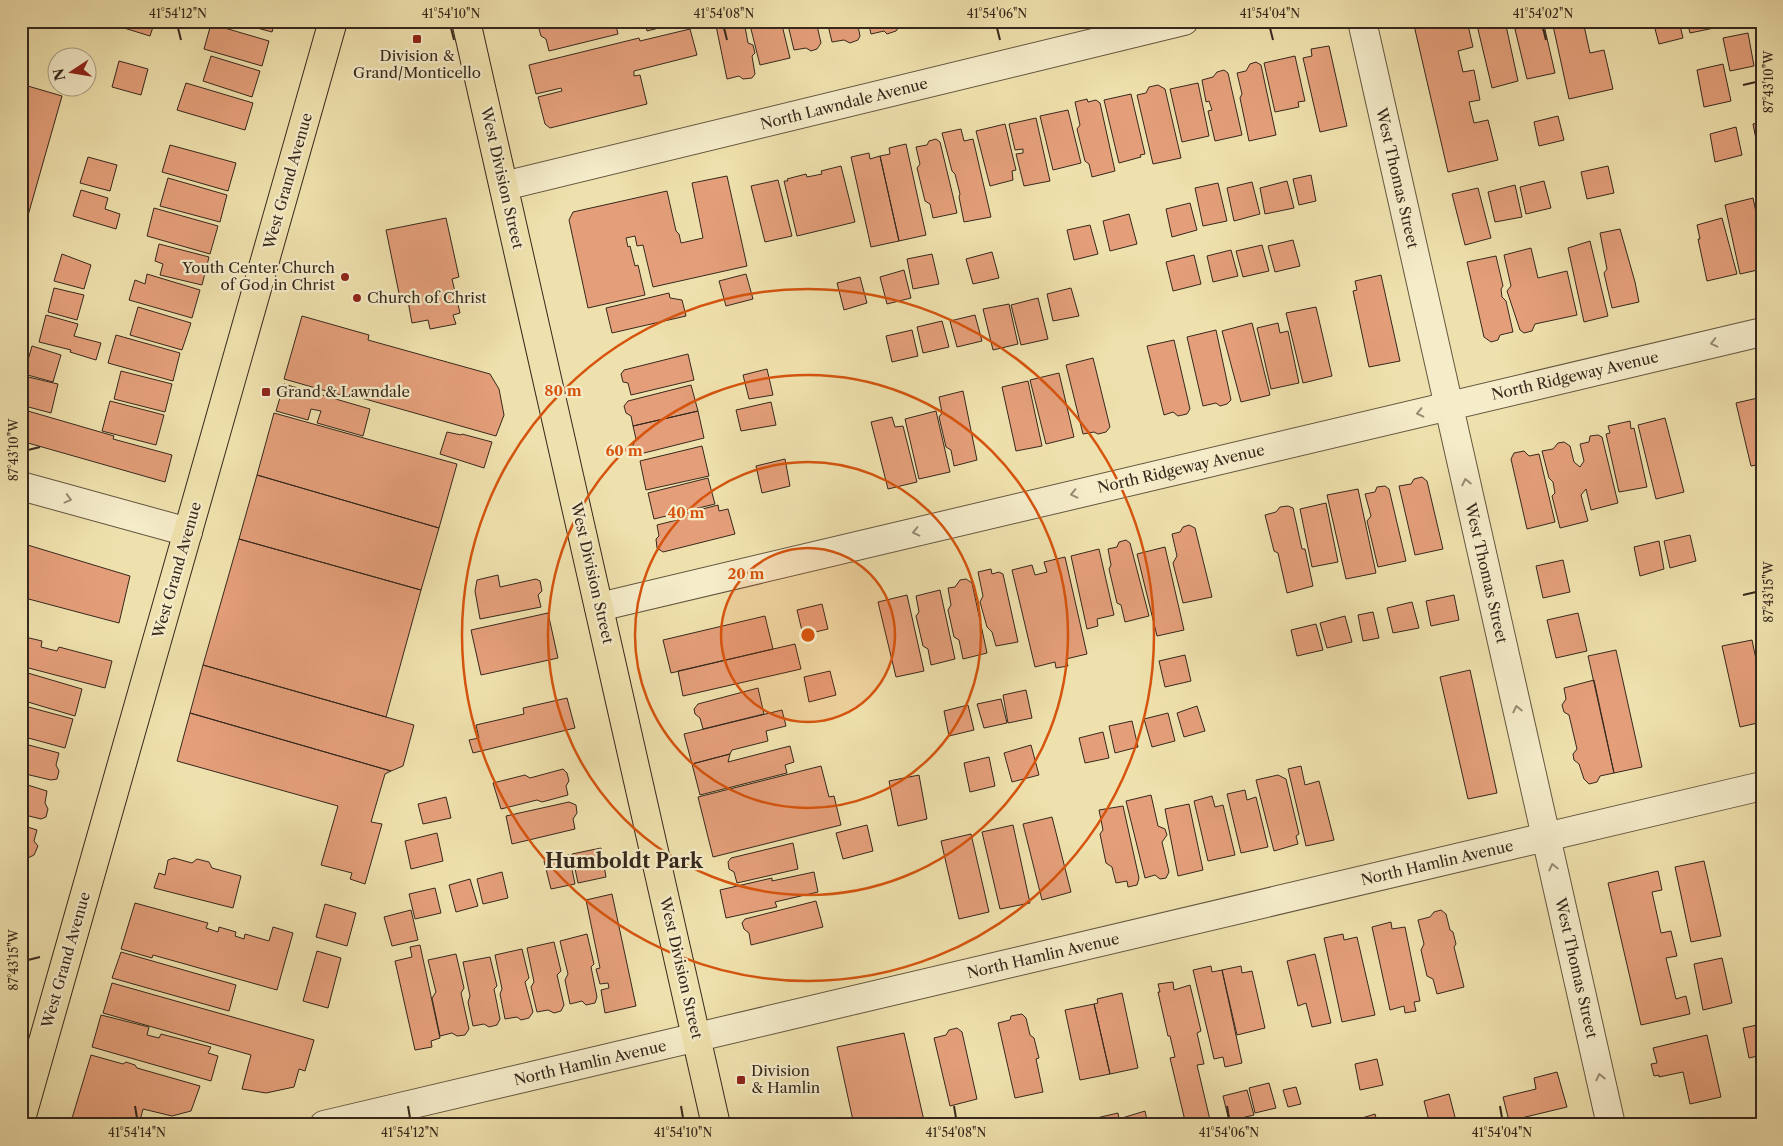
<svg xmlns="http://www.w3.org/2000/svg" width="1783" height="1146" font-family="'Libre Caslon Text',serif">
<rect width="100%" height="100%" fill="#efe1ad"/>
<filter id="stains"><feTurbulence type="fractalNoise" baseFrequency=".004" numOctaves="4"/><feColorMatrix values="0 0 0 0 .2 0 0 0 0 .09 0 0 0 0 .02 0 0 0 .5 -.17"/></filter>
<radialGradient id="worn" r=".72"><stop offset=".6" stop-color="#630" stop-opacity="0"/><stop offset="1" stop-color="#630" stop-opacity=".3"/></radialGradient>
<path fill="#e49f7a" stroke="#36281c" d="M126 21H155L150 36 124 28Z
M231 21H275L272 32Z
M552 21H615L618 34 549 51 546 39 541 36 539 29 541 24Z
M645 21H683V22L647 31Z
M715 21H744L748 43 753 45 755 53 752 56 755 74 752 78 743 79 739 76 727 79Z
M749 21H781L790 58 760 65Z
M787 21H816L821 43 817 49 811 51 806 48 794 50Z
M827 21H857L860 36 858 40 850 43 844 40 832 42Z
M868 21H898L899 27 896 31 887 34 884 31 871 34Z
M1413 21H1467L1473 47 1458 51 1463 72 1474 70 1480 100 1469 102 1474 123 1488 120 1498 160 1448 172Z
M1476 21H1505L1518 81 1492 88Z
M1513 21H1543L1555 73 1527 79Z
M1552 21H1583L1590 53 1604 50 1613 89 1569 99Z
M1653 21H1679L1683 38 1659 44Z
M1687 21H1713L1714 28 1690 33Z
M1718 21H1737L1719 25Z
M211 24 269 41 262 66 204 49Z
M690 29 697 55 634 71V76L640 75 647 104 550 128 545 124 538 97 562 91 561 88 536 94 529 65 639 38 640 41Z
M1748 33 1754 66 1730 71 1723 38Z
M1329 46 1347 126 1320 132 1303 58 1312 56 1311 49Z
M211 56 260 71 252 97 203 81Z
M1295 56 1305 101 1298 102 1299 107 1275 112 1264 63Z
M119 61 148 69 141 95 112 87Z
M1256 62 1261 65 1276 135 1249 141 1240 98 1242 94 1237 73 1246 71 1250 64Z
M1723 64 1731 101 1704 107 1697 70Z
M1224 70 1228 73 1242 135 1215 141 1208 111 1212 110 1209 101 1206 102 1202 80 1213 77 1217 72Z
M186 83 253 103 245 130 177 110Z
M1198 83 1209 136 1182 142 1170 89Z
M21 84 62 96 21 240Z
M1158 85 1165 89 1181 158 1153 164 1137 95 1146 93 1149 87Z
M1131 94 1145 154 1140 155 1141 157 1119 163 1104 100Z
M1087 99 1088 102 1096 100 1100 103 1115 171 1092 177 1089 164 1085 161 1077 129 1080 125 1075 102Z
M1068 110 1081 163 1053 170 1040 116Z
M1558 116 1564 140 1539 146 1534 122Z
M1036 118 1050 181 1024 186 1016 154 1023 153V149L1015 150 1009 124Z
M1762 122V148L1758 149 1753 124Z
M1005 124 1016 170 1012 171 1013 180 990 186 976 131Z
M1736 127 1742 155 1715 162 1710 134Z
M961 129 964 141 973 139 991 217 964 222 959 197 960 194 955 174 952 171 942 133Z
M936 139 940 142 957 213 933 218 930 204 925 201 917 168 920 164 916 147 927 145 929 141Z
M906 144 926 235 899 241 880 156 890 154 889 148Z
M170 145 236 163 228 191 162 172Z
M869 153 870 159 880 156 899 241 871 247 851 157Z
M88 157 117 165 110 191 80 183Z
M841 166 855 222 797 236 784 181H788L787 179 806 174 807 177 822 174 821 171Z
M1608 166 1614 193 1587 199 1581 172Z
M1311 175 1316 201 1299 205 1293 179Z
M727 176 747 266 653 287 643 245 637 246 635 236 626 238 628 247 630 246 635 266 638 265 645 295 588 308 569 220 573 212 667 191 676 231 679 234 681 243 703 238 692 183Z
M168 178 227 195 220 222 160 206Z
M778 180 792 236 765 242 751 186Z
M1287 181 1294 208 1265 214 1260 188Z
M1544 181 1551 208 1526 214 1520 187Z
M1252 182 1260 214 1234 221 1227 188Z
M1218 183 1227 221 1203 226 1195 188Z
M1515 185 1522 217 1495 222 1488 192Z
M1478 188 1491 238 1465 245 1452 194Z
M81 190 108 198 105 209 120 214 116 229 73 216Z
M1753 198 1762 240V269L1740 274 1725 205Z
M1190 203 1197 230 1172 237 1166 209Z
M154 208 218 226 210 254 147 236Z
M1129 214 1137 244 1110 251 1103 221Z
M446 218 459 277 452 279 460 313 453 315 456 324 430 329 428 320 412 323 408 301 401 303 386 230Z
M1722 218 1737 274 1707 281 1698 239H1700L1697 225Z
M1090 225 1098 254 1074 260 1067 230Z
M1620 229 1635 282 1639 302 1612 308 1604 273 1607 269 1600 233Z
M1293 240 1300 266 1275 272 1268 246Z
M1590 241 1608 316 1584 322 1568 248Z
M159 244 209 257 202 285 160 275 163 264 155 261Z
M1262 245 1269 271 1243 277 1236 251Z
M1531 248 1538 278 1567 271 1577 315 1535 324 1532 331 1524 333 1520 330 1507 291 1511 286 1504 255Z
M1231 250 1238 276 1213 282 1207 256Z
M992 252 999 278 973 284 966 259Z
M62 254 91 265 84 289 54 281Z
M932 254 939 284 913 289 907 259Z
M1194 255 1201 284 1173 291 1166 262Z
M1496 256 1503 286 1501 289 1502 297 1506 301 1513 332 1500 335 1498 340 1491 342 1484 337 1467 262Z
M904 270 911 298 887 304 880 277Z
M147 274 200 290 192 318 129 300 135 280 145 284Z
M746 274 753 299 726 306 719 281Z
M1381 275 1400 361 1369 367 1353 291 1357 290 1355 281Z
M860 277 867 303 844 310 837 283Z
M54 288 84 295 77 320 48 312Z
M1071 288 1079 316 1053 321 1047 294Z
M669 293 670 298 682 300 686 316 612 333 606 308Z
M1038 298 1048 339 1021 345 1011 305Z
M1009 304 1018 344 993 350 983 309Z
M138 307 191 323 182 350 130 335Z
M1316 307 1332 376 1303 383 1286 313Z
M46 315 78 324 74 336 101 343 96 360 70 352 71 350 39 342Z
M975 315 982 341 957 347 950 321Z
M302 316 369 335 368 340 490 374 499 389 504 415 496 436 351 395V398L284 379Z
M942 321 949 347 923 353 917 327Z
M1252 323 1270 395 1241 402 1222 331Z
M1278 323 1280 333 1288 331 1299 383 1271 389 1257 328Z
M912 330 918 356 892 362 886 336Z
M1216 330 1231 400 1227 404 1220 406 1216 403 1203 406 1187 337Z
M116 335 180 353 173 381 108 363Z
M1174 340 1190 409 1187 414 1178 416 1173 412 1164 415 1147 346Z
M32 346 61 355 53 382 24 374Z
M688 354 694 380 631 395 628 383 623 382 621 374 624 370Z
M1093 358 1110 427 1106 432 1098 434 1094 432 1083 434 1066 365Z
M767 369 773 395 749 399 743 375Z
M121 371 172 384 165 412 114 399Z
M1059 373 1074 437 1046 444 1030 380Z
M24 376 58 384 51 413 21 405V388Z
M1028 381 1042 446 1016 451 1002 387Z
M284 384 370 409 363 436 317 423 321 411 311 409 308 420 276 411Z
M691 385 698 411 633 426 631 416 626 413 624 406 628 401Z
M963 391 977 460 954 466 951 450 946 447 939 417 942 413 939 397Z
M1762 397V464L1751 466 1736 403Z
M110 401 164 415 156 445 102 431Z
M771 402 776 425 741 431 736 410Z
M21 409 114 436 113 439 172 455 165 482 21 441Z
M698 411 704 438 640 454 634 450 633 445 636 439 633 426Z
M936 411 950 472 919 479 905 419Z
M274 413 457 464 439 528 257 475Z
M892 417 895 427 903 426 917 482 888 489 871 422Z
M1665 418 1684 492 1656 499 1638 425Z
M1630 421 1631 429 1634 428 1647 487 1619 492 1606 434 1610 433 1608 426Z
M447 432 461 435 462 434 492 442 484 468 440 454Z
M1598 435 1602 437 1618 503 1591 510 1586 489 1581 495 1588 521 1560 528 1552 496 1555 493 1553 482 1549 478 1542 451 1553 449 1558 443 1564 442 1570 446 1574 462 1580 467 1584 461 1580 444 1589 442 1590 436Z
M702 446 709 476 646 490 640 461Z
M1524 451 1529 456 1539 454 1555 522 1527 529 1511 459 1514 453Z
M785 459 790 486 762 493 756 466Z
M257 475 439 528 421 590 239 539Z
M1422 477 1427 481 1443 549 1415 555 1399 486 1411 484 1414 479Z
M708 478 715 504 654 519 648 493Z
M1385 486 1389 489 1406 561 1378 567 1367 521 1371 516 1365 494 1375 492 1377 487Z
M1358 489 1376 573 1346 579 1327 495Z
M1326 503 1338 562 1312 567 1300 509Z
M718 505 719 511 728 509 735 534 663 552 657 548 656 539 659 536 657 525 685 518 687 513Z
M1288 506 1293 508 1302 549H1305L1313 586 1287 593 1278 553 1274 551 1265 515 1276 512 1280 507Z
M1189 525 1195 528 1212 597 1183 603 1173 563 1177 556 1172 534 1180 532 1183 527Z
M1690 535 1696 561 1670 568 1664 541Z
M239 539 421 590 386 717 203 665Z
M1126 540 1130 543 1149 616 1125 622 1121 605 1117 603 1109 569 1111 565 1108 549 1117 547 1119 542Z
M1659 541 1664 569 1640 576 1634 547Z
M21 543 130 576 119 623 21 597Z
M1165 547 1184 630 1157 636 1137 554Z
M1099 549 1114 615 1097 619 1098 626 1087 629 1071 556Z
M1065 557 1087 654 1066 659 1068 666 1056 668 1055 662 1035 667 1012 570 1032 565 1035 575 1047 572 1044 562Z
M1563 560 1570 592 1543 598 1536 566Z
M991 569 992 574 999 572 1003 574 1018 642 996 646 992 632 987 627 980 602 983 596 978 572Z
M498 575 500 587 536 579 540 581 542 591 538 595 541 607 480 619 475 591 477 580Z
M966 579 972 583 987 653 963 659 959 640 954 637 948 610 951 605 948 588 955 587 960 580Z
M940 590 955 659 931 665 928 649 923 646 916 616 919 612 916 596Z
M907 595 924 671 896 677 878 602Z
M1454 595 1459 620 1431 626 1426 601Z
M1412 602 1419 628 1393 633 1387 608Z
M822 604 828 629 803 635 797 610Z
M1373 612 1379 638 1363 641 1358 615Z
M548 613 558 658 481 675 471 630Z
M1578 613 1587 651 1556 658 1547 620Z
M765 616 773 649 671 673 663 640Z
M1345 616 1352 642 1327 648 1320 623Z
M1316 624 1323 650 1297 656 1291 630Z
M25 637 42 641 41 647 57 651 59 647 112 661 105 688 21 666V641H24Z
M1752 640 1762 688V722L1740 727 1722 646Z
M795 644 801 669 683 696 678 671Z
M1616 650 1642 767 1614 773 1588 656Z
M1185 655 1191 681 1165 687 1159 661Z
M203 665 414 725 403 766 391 771 190 713Z
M1470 670 1497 793 1468 799 1440 677Z
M21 671 82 689 75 716 21 700Z
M830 671 836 695 809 702 804 677Z
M1594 680 1614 773 1600 776 1597 782 1589 784 1584 779 1579 764 1574 760 1573 754 1577 749 1569 715 1564 712 1562 705 1566 699 1564 688Z
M758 688 764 714 703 729 700 718 695 714 694 709 698 704Z
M1026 690 1032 718 1008 723 1003 695Z
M567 698 575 728 473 753 469 740 479 738 476 725 524 714 523 708Z
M1001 699 1007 723 984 728 977 704Z
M21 705 73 719 65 748 21 736Z
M968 705 974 730 949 736 944 711Z
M1197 706 1205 731 1184 737 1177 713Z
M782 710 786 726 766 731 768 741 732 750 730 754 692 764 684 734Z
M190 713 391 771 385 774 371 822 382 824 365 884 350 879 352 873 321 865 338 806 177 761Z
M1168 713 1175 741 1152 747 1144 719Z
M1132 721 1138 747 1115 753 1109 726Z
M1103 732 1109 758 1085 763 1079 738Z
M21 743 59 753 56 765 59 771 57 779 51 780 21 773Z
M1031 745 1039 775 1012 782 1004 753Z
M790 746 794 762 785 765 787 773 700 795 692 764 730 754 728 762Z
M989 757 995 786 970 792 964 763Z
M821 766 829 797 834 796 841 825 713 857 698 797Z
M1301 766 1305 785 1319 781 1334 840 1306 846 1288 769Z
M563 769 567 773 569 781 566 786 568 795 542 802 537 800 501 809 493 783 525 775 530 778Z
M919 775 927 819 898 826 889 781Z
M1278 775 1286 779 1299 834 1296 836 1298 844 1274 851 1256 780Z
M21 783 47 791 45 803 48 809 46 817 41 819 21 814Z
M1245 790 1247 800 1256 797 1268 847 1241 853 1227 794Z
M1151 795 1158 826 1165 829 1167 835 1162 842 1169 872 1166 878 1160 879 1155 875 1145 878 1126 801Z
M1212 796 1215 807 1223 805 1235 855 1208 861 1194 801Z
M446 797 451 818 423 824 418 804Z
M569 802 576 805 577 813 573 819 575 829 512 844 506 816Z
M1189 804 1203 870 1178 876 1165 809Z
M1123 806 1139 878 1137 885 1128 887 1127 881 1116 883 1112 867 1106 863 1100 834 1103 830 1099 810Z
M1052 817 1071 892 1042 900 1023 824Z
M21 825 37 830 34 841 38 846 34 855 28 858 21 856Z
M867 825 873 851 843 859 836 833Z
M1013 825 1030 903 1000 909 982 832Z
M437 833 443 861 411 869 405 841Z
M971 834 989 912 959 919 941 841Z
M793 843 798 869 737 883 734 872 729 869 728 862 731 858Z
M601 848 606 877 578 883 572 854Z
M569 855 575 884 551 889 544 861Z
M174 858 192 863 197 859 209 862 212 868 241 876 233 908 154 888 159 873 165 875 168 860Z
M1704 861 1721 936 1691 942 1675 867Z
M21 865 26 867 23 879 27 884 25 892 21 894Z
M1658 871 1662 890 1652 892 1661 933 1671 931 1677 956 1666 958 1676 999 1686 996 1690 1014 1641 1025 1608 883Z
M502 872 508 898 483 904 477 879Z
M814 872 818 892 775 902 777 907 726 918 720 890 772 878V881Z
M470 879 478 906 456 912 449 885Z
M435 888 441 913 415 919 409 894Z
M612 894 636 1006 605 1013 601 990 609 988 608 983 600 984 596 969 600 968 586 900Z
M816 901 823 927 751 945 749 933 744 929 742 923 745 919Z
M135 903 208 923 206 928 218 932 219 927 236 932 235 936 244 939 245 934 269 941 273 927 293 933 277 990 153 955 152 958 121 949Z
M325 904 356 913 347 946 316 937Z
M411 910 418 940 392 946 384 917Z
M1441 910 1446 914 1450 930 1453 932 1456 944 1454 947 1464 987 1437 994 1433 979 1427 976 1421 950 1424 944 1418 920 1430 917 1434 912Z
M1391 922 1392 929 1405 927 1420 1001 1414 1002 1416 1011 1405 1013 1404 1006 1390 1010 1372 927Z
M587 934 594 964 591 967 597 997 595 1003 586 1005 582 1001 570 1004 565 980 568 974 560 941Z
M1343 934 1344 940 1357 937 1375 1015 1342 1022 1324 938Z
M554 942 561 971 557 975 564 1005 561 1011 554 1013 548 1010 537 1012 531 987 534 982 527 948Z
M420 945 440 1038 431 1041 432 1047 415 1050 395 961 412 957 410 947Z
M522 949 529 978 525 982 533 1012 529 1018 521 1020 517 1017 505 1019 500 994 502 989 495 955Z
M317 951 341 958 328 1008 303 1001Z
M121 952 236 985 229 1011 112 978Z
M456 954 464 988 461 993 469 1029 465 1035 457 1036 452 1033 440 1036 432 998 436 992 428 960Z
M1315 954 1331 1023 1312 1027 1306 1003 1298 1006 1287 961Z
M490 957 497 986 494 989 500 1019 497 1025 489 1027 484 1024 473 1026 468 1002 470 996 463 962Z
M1722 958 1732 1003 1703 1010 1694 964Z
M1211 966 1212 972 1222 970 1242 1063 1225 1067 1223 1057 1214 1059 1193 970Z
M1241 966 1242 973 1252 971 1265 1028 1237 1035 1222 970Z
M1173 982 1174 990 1190 985 1201 1031 1197 1033 1204 1064 1197 1065 1211 1124 1186 1125 1170 1058 1175 1057 1170 1036H1168L1158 992H1160L1158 984Z
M112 983 314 1040 305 1071 299 1069 294 1087 266 1093 242 1089 251 1055 103 1013Z
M1122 993 1138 1068 1110 1074 1094 1004 1098 1003 1097 999Z
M1094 1004 1110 1074 1080 1080 1065 1010Z
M1022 1014 1026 1018 1030 1035 1034 1038 1039 1058 1036 1059 1043 1092 1015 1098 998 1023 1010 1020 1011 1016Z
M101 1015 149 1027 147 1035 159 1038 161 1034 211 1047 208 1053 218 1056 211 1081 92 1047Z
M1762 1024V1055L1749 1058 1743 1028Z
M957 1028 962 1032 977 1099 950 1106 934 1038 946 1035 949 1030Z
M904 1033 925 1125H854L837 1047Z
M1707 1035 1721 1097 1690 1104 1683 1072 1659 1077V1075L1654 1076 1651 1064 1657 1063 1653 1048Z
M91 1055 123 1064 126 1062 135 1065 137 1068 200 1086 191 1111 172 1116 143 1109 139 1125H70Z
M1377 1059 1383 1085 1360 1090 1355 1064Z
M1557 1072 1567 1107 1509 1121 1503 1097 1536 1089 1534 1078Z
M1269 1083 1276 1108 1255 1113 1249 1088Z
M1296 1087 1301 1104 1288 1107 1283 1090Z
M1247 1090 1254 1115 1229 1121 1223 1096Z
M1449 1094 1456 1121 1443 1125H1430L1424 1101Z
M1145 1111 1148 1125H1124L1122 1118Z
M1118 1113 1120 1125H1093L1092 1119Z
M1375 1114 1378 1125H1346V1123Z"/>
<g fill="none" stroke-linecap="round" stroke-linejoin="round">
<defs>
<path id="minor" d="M1362 21 1611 1125
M504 186 1184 21
M21 486 188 532
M599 607 1762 332
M324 1125 1762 786"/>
<path id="major" d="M466 21 716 1125
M21 1119 333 21"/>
</defs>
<use href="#minor" stroke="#645640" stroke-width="30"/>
<use href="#major" stroke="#36281c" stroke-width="30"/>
<use href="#minor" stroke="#f5ecca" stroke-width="28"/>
<use href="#major" stroke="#efe1ad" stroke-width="28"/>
</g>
<defs><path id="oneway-chevron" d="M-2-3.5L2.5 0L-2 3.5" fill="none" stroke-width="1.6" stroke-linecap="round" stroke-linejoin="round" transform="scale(1.25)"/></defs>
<g stroke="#968a73">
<use href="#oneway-chevron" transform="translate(1714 343) rotate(167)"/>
<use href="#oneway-chevron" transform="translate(1420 413) rotate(167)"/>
<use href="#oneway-chevron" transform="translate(1466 482) rotate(-103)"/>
<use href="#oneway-chevron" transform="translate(1074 494) rotate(167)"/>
<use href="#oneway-chevron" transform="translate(68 499) rotate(15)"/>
<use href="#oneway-chevron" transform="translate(916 532) rotate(167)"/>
<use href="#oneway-chevron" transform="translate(1517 709) rotate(-103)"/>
<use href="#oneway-chevron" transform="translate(1553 867) rotate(-103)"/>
<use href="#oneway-chevron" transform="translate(1600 1077) rotate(-103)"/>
</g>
<path fill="none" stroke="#36281c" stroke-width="2" d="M178 28 181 40M451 28 454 40M724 28 727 40M997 28 1000 40M1270 28 1273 40M1543 28 1546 40M1743 85 1756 82M28 450 40 447M1743 595 1756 592M28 960 40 957M135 1106 137 1118M408 1106 410 1118M681 1106 683 1118M954 1106 956 1118M1227 1106 1229 1118M1500 1106 1502 1118"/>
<circle cx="808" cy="635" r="87" fill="#d6540e" fill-opacity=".12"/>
<g fill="none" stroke="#d6540e" stroke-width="2.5">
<circle cx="808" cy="635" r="87"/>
<circle cx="808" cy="635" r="173"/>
<circle cx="808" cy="635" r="260"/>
<circle cx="808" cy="635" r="346"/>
</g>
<g fill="#8f2418" stroke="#f5ecca" stroke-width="2">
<rect x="412" y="34" width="10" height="10" rx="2.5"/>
<circle cx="345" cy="277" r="5"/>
<circle cx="357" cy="298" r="5"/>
<rect x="261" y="387" width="10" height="10" rx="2.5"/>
<rect x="736" y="1075" width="10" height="10" rx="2.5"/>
</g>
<g text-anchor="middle" stroke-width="4.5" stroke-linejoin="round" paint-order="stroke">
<g font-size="15" fill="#36281c" stroke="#f5ecca" text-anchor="start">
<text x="417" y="61" text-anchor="middle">Division &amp;<tspan x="417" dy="17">Grand/Monticello</tspan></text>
<text x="335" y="273" text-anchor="end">Youth Center Church<tspan x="335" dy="17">of God in Christ</tspan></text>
<text x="367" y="303">Church of Christ</text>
<text x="276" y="397">Grand &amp; Lawndale</text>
<text x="751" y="1076">Division<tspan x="751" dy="17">&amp; Hamlin</tspan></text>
</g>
<g font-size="15" fill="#36281c" stroke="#f5ecca">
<text transform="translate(844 104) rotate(-14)" y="5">North Lawndale Avenue</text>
<text transform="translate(502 178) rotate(77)" y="5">West Division Street</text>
<text transform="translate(1397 178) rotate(77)" y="5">West Thomas Street</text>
<text transform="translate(288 181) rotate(-74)" y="5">West Grand Avenue</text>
<text transform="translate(1575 376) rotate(-13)" y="5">North Ridgeway Avenue</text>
<text transform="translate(1181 469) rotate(-13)" y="5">North Ridgeway Avenue</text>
<text transform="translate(177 570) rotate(-74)" y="5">West Grand Avenue</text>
<text transform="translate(592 573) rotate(77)" y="5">West Division Street</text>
<text transform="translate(1486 573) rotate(77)" y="5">West Thomas Street</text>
<text transform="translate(1437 863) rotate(-13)" y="5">North Hamlin Avenue</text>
<text transform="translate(1043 956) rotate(-13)" y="5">North Hamlin Avenue</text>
<text transform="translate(66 960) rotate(-74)" y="5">West Grand Avenue</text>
<text transform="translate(681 968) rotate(77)" y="5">West Division Street</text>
<text transform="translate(1576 968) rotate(77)" y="5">West Thomas Street</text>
<text transform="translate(590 1063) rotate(-13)" y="5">North Hamlin Avenue</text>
</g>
<g font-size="20" font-weight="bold" fill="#36281c" stroke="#f5ecca">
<text x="624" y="868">Humboldt Park</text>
</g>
</g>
<circle cx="808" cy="635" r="8" fill="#d6540e" stroke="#f5ecca" stroke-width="2.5"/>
<g font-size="15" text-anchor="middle" font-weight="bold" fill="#d6540e" stroke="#f5ecca" stroke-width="4.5" stroke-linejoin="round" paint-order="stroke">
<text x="563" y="396">80 m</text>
<text x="624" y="456">60 m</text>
<text x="686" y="518">40 m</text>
<text x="746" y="579">20 m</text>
</g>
<rect width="1783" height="1146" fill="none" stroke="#efe1ad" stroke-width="55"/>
<g transform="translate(72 72) rotate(258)"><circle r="24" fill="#f5ecca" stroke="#a99e84"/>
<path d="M0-4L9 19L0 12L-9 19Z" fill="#8f2418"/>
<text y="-8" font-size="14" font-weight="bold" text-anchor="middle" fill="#36281c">N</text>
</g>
<rect x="28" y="28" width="1728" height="1090" fill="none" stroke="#36281c" stroke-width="2"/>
<g font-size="12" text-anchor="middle" fill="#36281c">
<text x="178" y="18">41°54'12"N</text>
<text x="451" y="18">41°54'10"N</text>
<text x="724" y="18">41°54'08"N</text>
<text x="997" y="18">41°54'06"N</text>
<text x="1270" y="18">41°54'04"N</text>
<text x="1543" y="18">41°54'02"N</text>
<text transform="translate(1769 82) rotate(-90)" y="4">87°43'10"W</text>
<text transform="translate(14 450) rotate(-90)" y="4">87°43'10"W</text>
<text transform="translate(1769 592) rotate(-90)" y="4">87°43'15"W</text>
<text transform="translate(14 960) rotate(-90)" y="4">87°43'15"W</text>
<text x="137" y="1137">41°54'14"N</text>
<text x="410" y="1137">41°54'12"N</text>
<text x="683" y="1137">41°54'10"N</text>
<text x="956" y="1137">41°54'08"N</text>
<text x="1229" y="1137">41°54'06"N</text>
<text x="1502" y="1137">41°54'04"N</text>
</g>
<rect width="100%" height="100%" filter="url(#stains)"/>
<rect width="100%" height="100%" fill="url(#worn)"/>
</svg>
